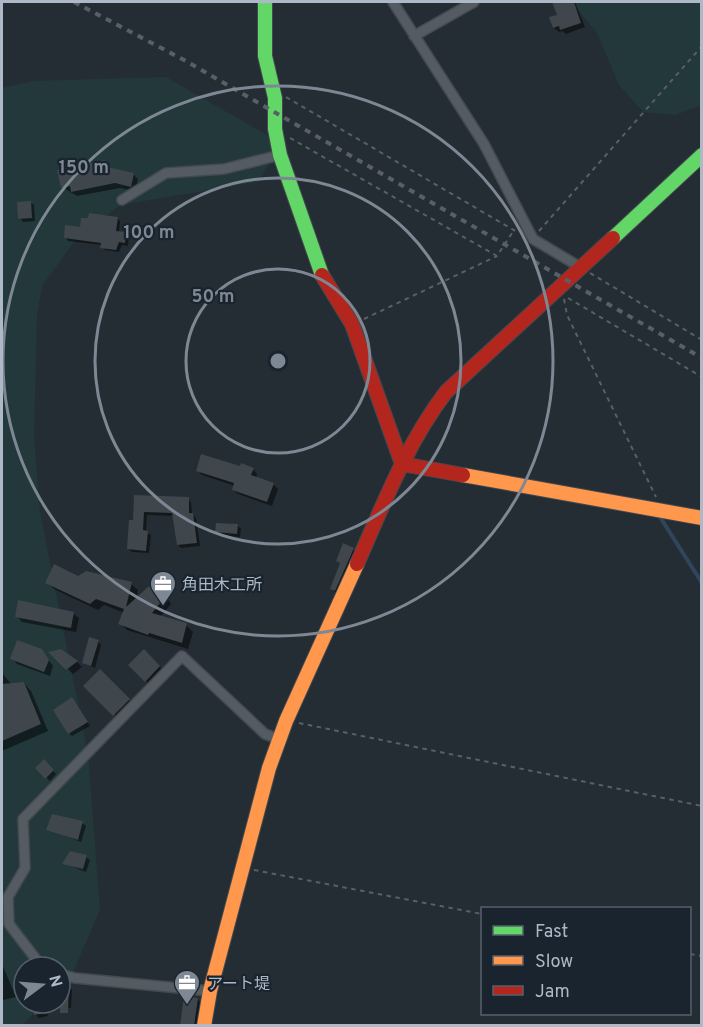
<svg xmlns="http://www.w3.org/2000/svg" width="703" height="1027" font-family="Overpass,'Noto Sans JP',sans-serif">
<rect width="100%" height="100%" fill="#252d34"/>
<path fill="#22383a" d="M571 2H701V105L676 115 643 112 619 85 597 33Z
M166 77 281 143 258 182 120 205 74 242 42 286 37 316 34 436 40 512 88 754 100 910 70 979 60 989V967H24V1003H45L21 1026 2 1025V88L34 81Z"/>
<path fill="#0007" d="M553 2H575L585 27 566 34 563 31 559 32 554 28 558 16Z
M105 161 110 169 133 174 138 179 135 191 120 188 77 196 62 187Z
M30 202 34 205 35 221 23 222 20 218Z
M117 218 120 221 119 233 129 237 128 246 122 245 119 252 105 250 102 245 68 241 65 237 81 229Z
M241 468 253 469 257 474 256 478 273 484 278 489 272 506 238 494 233 490 235 486 202 475 197 470Z
M135 497 188 499 191 502 192 514 196 518 200 546 181 548 178 545 174 516 147 515 146 532 151 535 149 553 132 552 128 548 134 522Z
M238 526 241 529 240 537 220 535 217 532Z
M353 549 359 554 337 594 331 589 341 565 338 561Z
M78 577 131 584 138 590 136 600 160 587 171 604 160 617 186 625 193 632 188 649 127 630 120 623 125 613 104 605 98 610 54 589 47 582Z
M73 613 79 618 76 632 22 622 17 616Z
M98 641 101 645 95 668 83 662Z
M41 650 53 666 50 676 17 664 12 658Z
M144 651 163 670 149 684 130 665Z
M51 653 77 662 82 667 73 674Z
M100 671 134 705 120 720 85 686Z
M3 674 11 684 24 683 31 691 48 731 2 751V721L5 720 2 712Z
M75 703 90 726 72 736 69 733Z
M44 761 56 774 50 781 37 768Z
M82 823 86 826 81 842 48 829Z
M86 857 90 860 86 872 64 863Z
M2 964 16 997 3 1000 2 999Z
M60 986H69L72 990 71 1008H57L54 1005 60 1003Z
M197 999 201 1003 197 1026H182Z
M35 1003H46L48 1016 39 1018 36 1015Z"/>
<g fill="none" stroke-linecap="round" stroke-linejoin="round">
<path stroke="#2f465d" stroke-width="4" d="M660 517 702 583"/>
</g>
<path fill="#3f464c" d="M552 2H574L581 23 560 30 559 26 553 28 549 17 557 15Z
M105 160 107 167 134 173 131 187 115 183 71 192 70 186 61 188 57 170Z
M31 201 32 218 18 219 17 202Z
M89 213 118 217 116 231 126 232 125 243 119 242 116 250 100 248 101 243 64 238 65 225 80 227 81 218H88Z
M201 454 240 466 241 463 254 468 251 475 274 483 267 502 232 490 234 483 196 471Z
M134 495 189 497V513H193L197 543 177 545 172 513 144 512 143 530 148 531 146 551 127 549 129 520H133Z
M216 523 238 524 237 534 215 532Z
M343 543 354 548 335 591 330 589 340 563 336 561Z
M54 564 78 576 86 571 132 582 126 607 148 587 161 585 165 597 152 613 187 623 182 643 149 633 148 635 118 624 124 609 96 599 90 604 45 583Z
M18 600 74 612 71 628 15 617Z
M89 637 99 640 91 666 82 663Z
M17 640 42 649 49 660 44 672 10 659Z
M61 649 78 661 66 670 48 652Z
M144 649 160 666 145 682 128 665Z
M100 669 130 699 113 716 83 686Z
M24 682 41 724 2 741V684Z
M72 697 88 722 68 734 53 710Z
M44 759 54 770 45 779 35 768Z
M52 814 83 821 78 840 46 830Z
M70 851 87 855 83 869 62 864Z
M60 985H69L68 1013H60Z
M184 996 198 998 194 1026H180Z
M34 1003H45L46 1013 34 1015Z"/>
<g fill="none" stroke-linecap="round" stroke-linejoin="round">
<defs>
<path id="street" d="M393 2 484 144 533 239 580 267
M414 36 474 2
M122 200 166 173 224 169 280 155
M42 967 9 924 8 897 25 868 23 819 182 656 265 734 279 739
M60 974 75 978 210 991"/>
<path id="fast" d="M265 2V56L275 98V129L280 155 322 275
M613 238 702 155"/>
<path id="slow" d="M463 475 702 518
M204 1026 210 991 269 768 286 721 357 564"/>
<path id="jam" d="M322 275 352 324 402 464 463 475
M357 564C383 505 407 443 446 392L613 238"/>
</defs>
<use href="#street" stroke="#43494f" stroke-width="12"/>
<use href="#fast" stroke="#43494f" stroke-width="16"/>
<use href="#slow" stroke="#43494f" stroke-width="16"/>
<use href="#jam" stroke="#43494f" stroke-width="16"/>
<path stroke="#586066" stroke-width="2" stroke-dasharray="4.5 4.5" stroke-linecap="butt" d="M286 97 517 232
M290 138 497 256 514 230
M539 231 702 46
M590 273 702 340
M568 298 702 377
M564 299 567 315 656 497
M364 319 497 256
M299 723 702 806
M254 870 482 914
M690 954 702 956"/>
<use href="#street" stroke="#555b62" stroke-width="9"/>
<use href="#fast" stroke="#63d668" stroke-width="14"/>
<use href="#slow" stroke="#ff974d" stroke-width="14"/>
<use href="#jam" stroke="#b3261e" stroke-width="14"/>
<path stroke="#595f66" stroke-width="4" stroke-dasharray="6 6" stroke-linecap="butt" d="M74 2 184 60 702 358"/>
</g>
<g fill="none" stroke="#7e8894" stroke-width="3">
<circle cx="278" cy="361" r="92"/>
<circle cx="278" cy="361" r="183"/>
<circle cx="278" cy="361" r="275"/>
</g>
<defs>
<symbol id="office-pin" viewBox="-11 -11 22 30"><path d="M0 17L-7.5 6A9.5 9.5 0 1 1 7.5 6Z" fill="#7e8894" stroke="#19242f"/><path d="M-6-3h4V-5.5h4V-3h4V5H-6ZM-1-4.5V-3h2v-1.5ZM-6 0V1H6V0Z" fill="#fff"/></symbol>
</defs>
<g fill-rule="evenodd">
<use href="#office-pin" x="148" y="569" width="30" height="40"/>
<use href="#office-pin" x="172" y="968" width="30" height="40"/>
</g>
<g text-anchor="middle" stroke-width="4.5" stroke-linejoin="round" paint-order="stroke">
<g font-size="16" fill="#aeb9c7" stroke="#19242f" text-anchor="start">
<text x="182" y="590">角田木工所</text>
<text x="207" y="989">アート堤</text>
</g>
</g>
<circle cx="278" cy="361" r="9" fill="#7e8894" stroke="#19242f" stroke-width="3"/>
<g font-size="18" text-anchor="middle" font-weight="bold" fill="#7e8894" stroke="#19242f" stroke-width="4.5" stroke-linejoin="round" paint-order="stroke">
<text x="84" y="173">150 m</text>
<text x="149" y="238">100 m</text>
<text x="213" y="302">50 m</text>
</g>
<rect width="703" height="1027" fill="none" stroke="#aeb9c7" stroke-width="6"/>
<rect x="481" y="907" width="210" height="108" fill="#19242f" stroke="#55606c" stroke-width="1.5"/>
<rect x="493" y="926" width="30" height="9" fill="#63d668" stroke="#55606c" stroke-width="1.5"/>
<text x="535" y="937" font-size="18" fill="#aeb9c7">Fast</text>
<rect x="493" y="956" width="30" height="9" fill="#ff974d" stroke="#55606c" stroke-width="1.5"/>
<text x="535" y="967" font-size="18" fill="#aeb9c7">Slow</text>
<rect x="493" y="986" width="30" height="9" fill="#b3261e" stroke="#55606c" stroke-width="1.5"/>
<text x="535" y="997" font-size="18" fill="#aeb9c7">Jam</text>
<g transform="translate(42 985) rotate(74)"><circle r="28" fill="#19242f" stroke="#55606c" stroke-width="1.5"/>
<path d="M0-4.5L10 22L0 15L-10 22Z" fill="#7e8894"/>
<text y="-9" font-size="16" font-weight="bold" text-anchor="middle" fill="#aeb9c7">N</text>
</g>
</svg>
